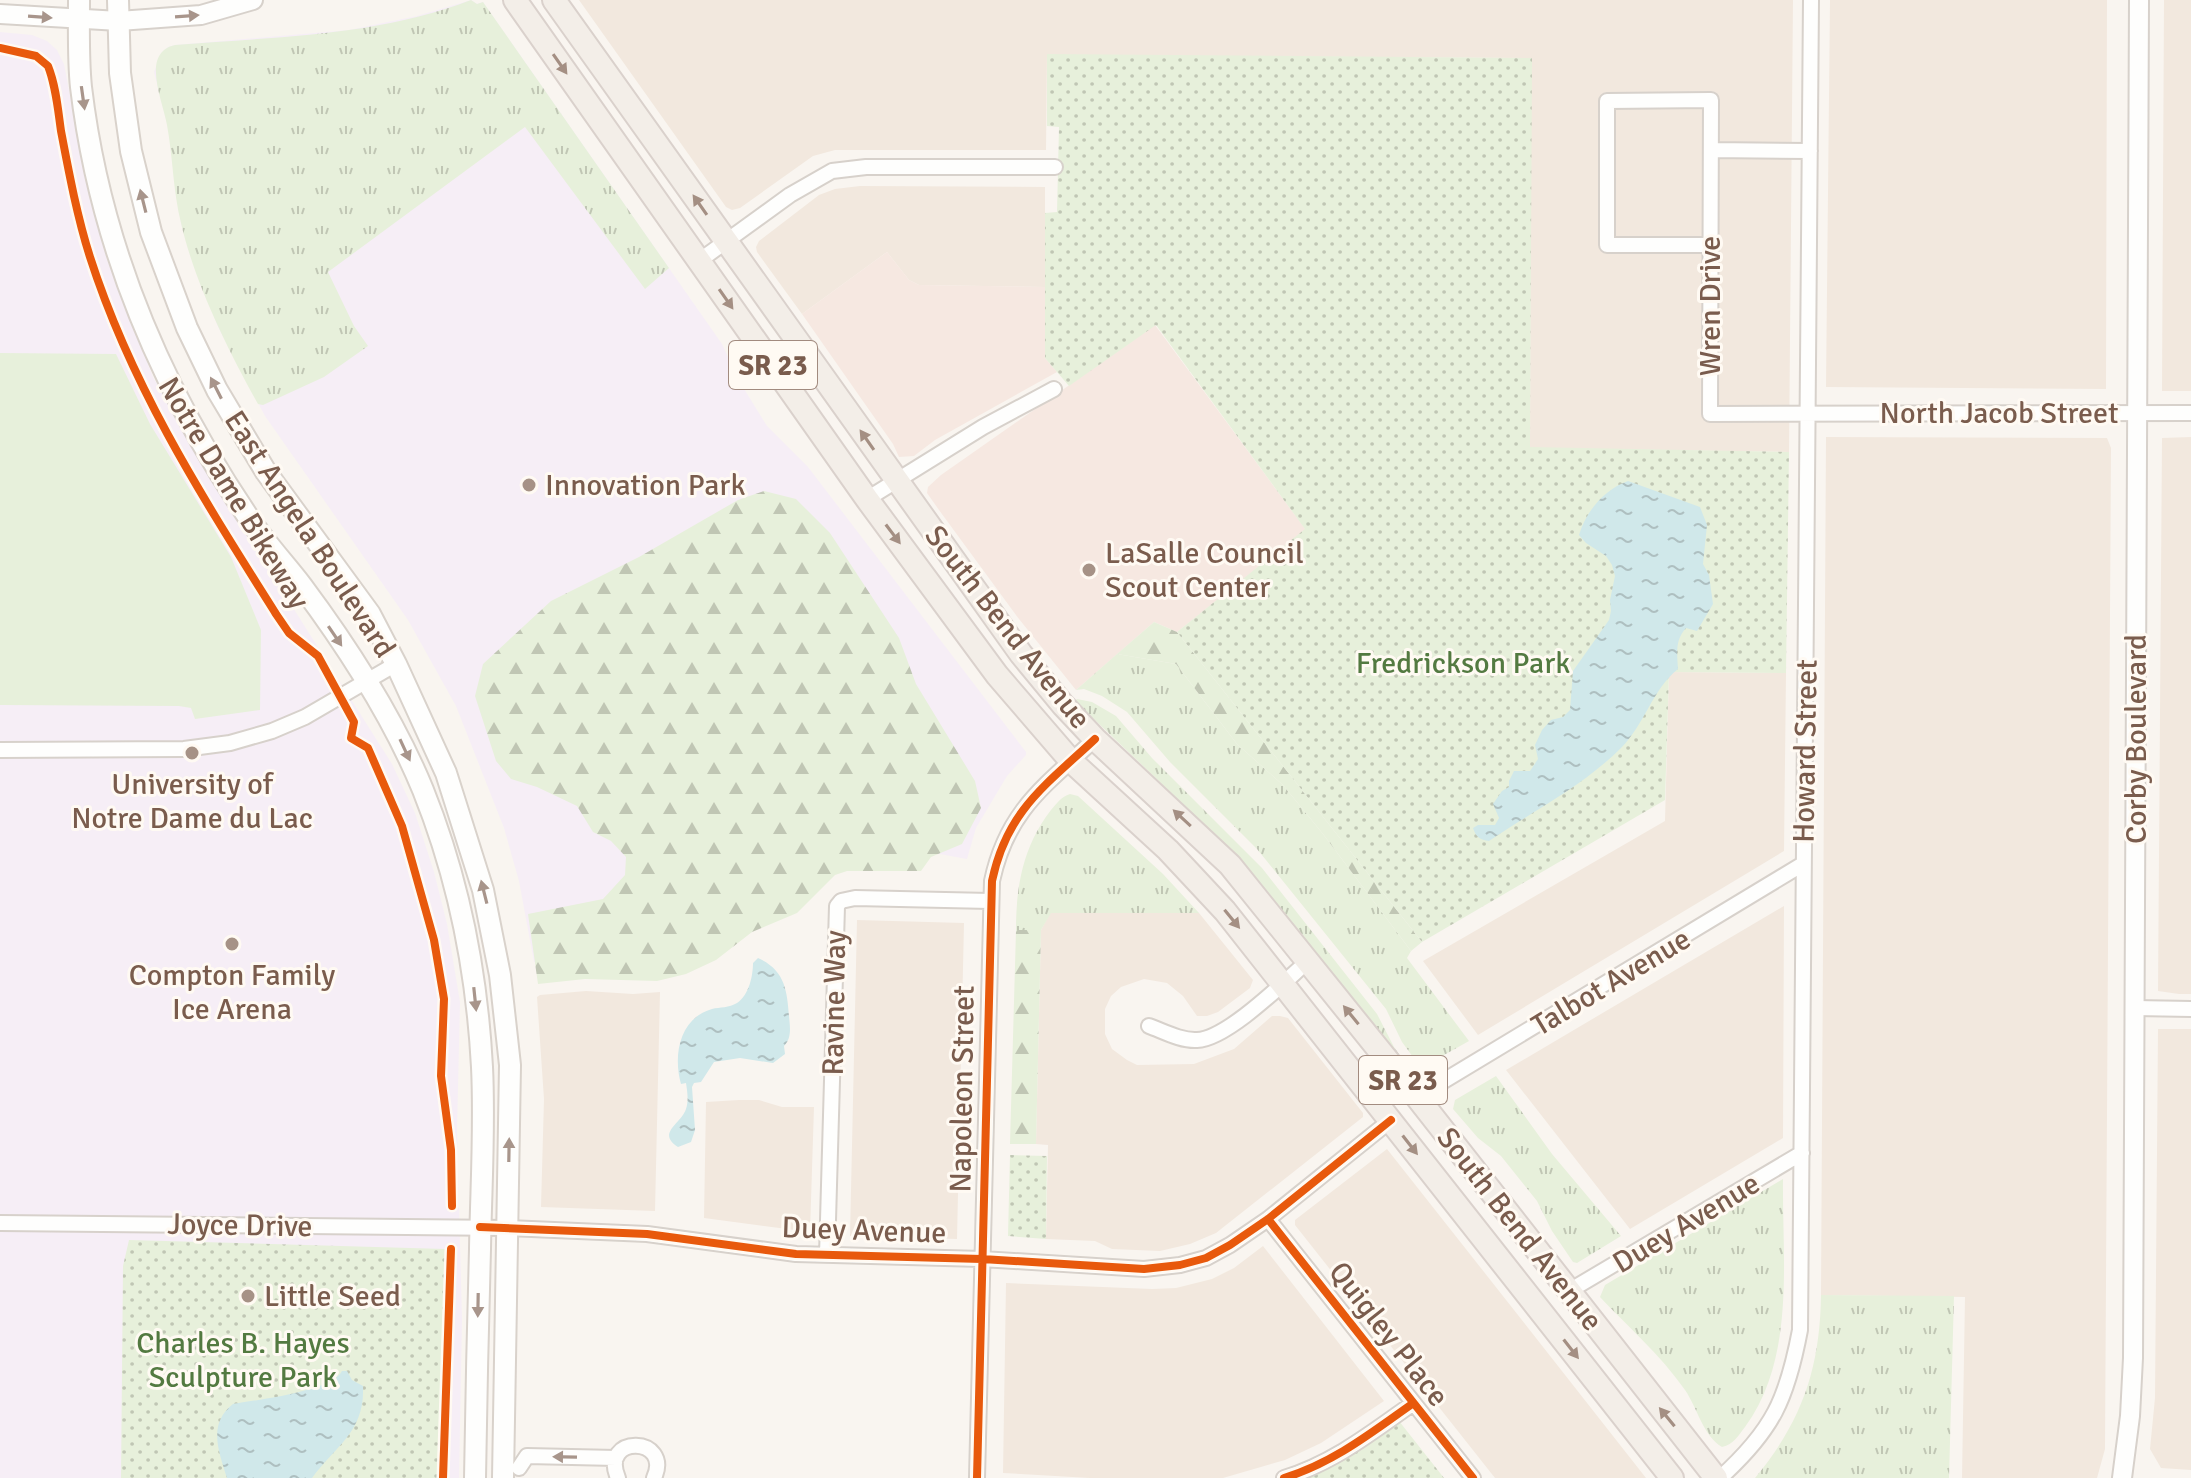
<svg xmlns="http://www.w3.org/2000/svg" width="2191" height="1478" font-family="Signika,sans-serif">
<defs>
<pattern id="grass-tufts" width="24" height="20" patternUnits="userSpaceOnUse" patternTransform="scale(2)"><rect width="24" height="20" fill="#e7f0db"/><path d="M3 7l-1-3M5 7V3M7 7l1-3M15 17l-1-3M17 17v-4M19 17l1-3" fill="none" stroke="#c0c6b4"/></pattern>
<pattern id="forest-firs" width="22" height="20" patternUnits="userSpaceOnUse" patternTransform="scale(2)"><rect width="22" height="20" fill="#e7f0db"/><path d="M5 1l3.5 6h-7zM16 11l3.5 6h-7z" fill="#c0c6b4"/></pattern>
<pattern id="park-dots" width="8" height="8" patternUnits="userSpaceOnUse" patternTransform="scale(2)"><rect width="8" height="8" fill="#e7f0db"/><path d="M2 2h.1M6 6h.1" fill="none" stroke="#c0c6b4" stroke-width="1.8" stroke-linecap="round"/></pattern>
<pattern id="water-ripples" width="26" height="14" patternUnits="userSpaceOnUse" patternTransform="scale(2)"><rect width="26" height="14" fill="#d0e8ea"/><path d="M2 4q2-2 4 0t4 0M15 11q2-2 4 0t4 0" fill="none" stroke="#aebfc0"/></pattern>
</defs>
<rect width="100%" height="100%" fill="#f9f5f0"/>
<path fill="#f2e8de" d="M579 0H1793L1789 452 1530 448 1531 58 1047 55 1046 150H835L813 156 740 208 732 210 726 207Z
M1830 0H2107L2106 389 1826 387Z
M2164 0H2191V391H2162Z
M860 186 1045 187V287L919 285 909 280 887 252 802 314 757 252 756 247 759 241 819 195 835 189Z
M1826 437 2107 438 2111 448 2105 1449 2097 1478H1962L1965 1297 1821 1295Z
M2191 437V994H2179L2158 991 2162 438Z
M1669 672 1786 673 1784 851 1478 1035 1423 961 1665 821Z
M1784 906 1783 1138 1630 1229 1506 1070Z
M1050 913H1199L1253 980 1250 988 1218 1012 1207 1016H1197L1183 996 1167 983 1144 979 1121 987 1111 996 1105 1009V1034L1112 1049 1127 1060 1137 1065 1194 1064 1234 1049 1272 1016H1280L1288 1018 1363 1113V1117L1216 1233 1190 1244 1160 1251 1112 1249 1095 1241 1046 1239 1048 1145 1036 1144 1041 930Z
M857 920 964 923 957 1239 850 1236Z
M586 991 633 994 660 992 655 1211 541 1207 544 1099 537 997 540 995Z
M2158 1029H2191V1470L2161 1468 2150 1449 2155 1398Z
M739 1100H759L782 1107H814L810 1232 704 1218 706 1102Z
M1387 1149 1514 1310 1646 1478H1495L1295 1225V1220Z
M1263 1246 1384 1401 1321 1443 1285 1460 1223 1478H1090L1003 1473 1006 1283 1152 1289 1176 1288 1212 1279 1234 1268Z"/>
<path fill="#f6e8e1" d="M887 252 909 280 919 285 1045 287V358L1057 372 935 440 914 456 899 457 893 444 802 314Z
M1155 325 1306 530 1177 632 1154 622 1076 690 1019 619 939 510 927 493 928 487 941 475Z"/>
<path fill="#f6eef6" d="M471 0 477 4 483 2 722 344 738 379 767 426 808 467 1026 752V755L1007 776 976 828 967 859 918 850 861 846 589 965 534 962 519 881 504 828 456 706 408 620 265 416 218 327 181 224 168 127 154 72 162 52 168 47 175 45 349 30 417 16Z
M0 32 32 35 47 41 57 50 64 64 81 153 107 260 153 377 193 450 392 764 415 813 434 872 447 924 460 1002 457 1131 462 1319 459 1478H0Z"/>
<path fill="url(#grass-tufts)" d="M471 0 477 4 483 2 669 268 645 289 525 127 328 272 354 326 368 346 324 377 263 405 258 404C228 350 195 284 181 223 173 191 173 158 167 125 163 101 140 53 175 45 274 37 378 36 471 0Z
M1117 654 1176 664 1237 744 1283 785 1323 834 1411 951 1407 958 1469 1041 1421 1068 1402 1042 1386 1009 1257 849 1170 762 1127 712 1102 696 1084 689 1076 690Z
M1077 699 1092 702 1116 716 1152 758 1262 868 1377 1014 1394 1047 1411 1072 1258 881 1230 849 1075 701Z
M1070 794 1078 796 1163 874 1199 913H1051L1041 930H1016C1016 886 1023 846 1051 810 1057 803 1061 797 1070 794Z
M1496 1076 1552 1154 1621 1236 1577 1263 1573 1262 1552 1231 1537 1201 1501 1156 1478 1138 1453 1109 1455 1100Z
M1783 1179C1782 1260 1796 1357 1745 1427 1738 1436 1734 1444 1722 1447 1703 1436 1697 1407 1685 1390 1659 1353 1630 1329 1600 1297L1605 1285Z
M1821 1295 1954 1296 1949 1478H1755C1802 1421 1820 1369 1821 1295Z"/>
<path fill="url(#forest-firs)" d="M764 491 796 499 830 533 899 638 916 684 975 781 981 808 962 844 931 857 921 871H847L835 875 797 913 752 932 716 960 686 974 657 981 585 979 538 984 528 914 603 899 625 875 626 857 611 841 593 832 577 806 537 787 511 779 496 761 475 696 483 664 551 601 639 557 738 500Z
M1154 622 1177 632 1422 942 1411 951 1323 834 1283 785 1237 744 1176 664 1117 654Z
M1016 930H1041L1036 1144H1010Z"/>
<path fill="url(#park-dots)" d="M1047 54 1532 58 1530 447 1789 452 1786 673 1669 672 1665 800 1422 942 1177 632 1305 529 1156 325 1069 386 1045 358V213L1057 212 1059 127 1047 126Z
M1010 1155 1047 1156 1046 1239 1008 1236Z
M129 1240 445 1249 439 1478H121L123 1266Z
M1399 1421 1444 1478H1303Z"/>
<path fill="#e7f0db" d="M0 353 116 354 150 424 231 557 261 630 260 710 195 719 191 708 179 706 0 705Z"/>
<path fill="url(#water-ripples)" d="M1628 481 1700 507 1707 525 1703 564 1709 575 1713 604 1697 631 1686 628C1675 640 1677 653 1678 669 1652 690 1645 724 1621 748 1583 786 1533 811 1489 841 1480 840 1476 837 1473 828L1478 825H1495L1499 818 1493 804 1502 791 1509 787V781L1514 771H1530L1538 759 1535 745 1542 730 1551 720 1563 717 1570 710 1573 671 1609 620 1611 611 1610 600 1615 576 1612 565 1606 556 1586 543 1579 535C1586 511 1605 489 1628 481Z
M758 958C785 970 787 990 789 1016 790 1027 792 1038 784 1046L785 1054 773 1063 740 1058 714 1062 701 1082 694 1083 692 1087 695 1130 691 1142 678 1147C656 1133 681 1124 686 1109 689 1100 687 1090 686 1083L681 1084C673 1056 679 1018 712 1009 720 1007 729 1008 737 1003 749 995 753 976 753 963Z
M342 1371H347L352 1380 363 1386C365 1432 336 1445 312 1478H227C219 1452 207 1424 233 1404 256 1400 333 1391 342 1371Z"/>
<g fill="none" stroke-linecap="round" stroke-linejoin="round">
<defs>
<path id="minor" d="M1711 150 1810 151
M1710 245H1607V101L1711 100 1710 414 2191 413
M699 261 790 195 832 171 866 167H1055
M867 499 983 427 1054 389
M0 750 184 749 230 743 272 731 305 717 396 664
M2135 1008 2191 1009
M1149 1026C1163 1031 1181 1041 1197 1040 1227 1039 1284 982 1308 961
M1417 1097 1803 864
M1268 1219 1473 1478
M0 1223 508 1228 647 1234 796 1254 982 1259 1144 1269 1180 1265 1206 1258 1230 1245 1268 1219 1391 1120
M827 1255 837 906 841 901 855 898 990 901
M1569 1291 1802 1153
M519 1468 527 1456 616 1458
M618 1478C599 1434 673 1436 654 1478
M977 1478 992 881C1007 810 1046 785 1095 739
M1284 1478C1333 1463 1371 1433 1412 1404
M1720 1478C1773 1430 1787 1399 1800 1330L1811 0"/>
<path id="tertiary" d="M0 14 119 21 201 15 253 0
M2122 1478 2130 1416 2133 1358 2139 0"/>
<path id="secondary" d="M79 0C79 29 78 58 81 87 100 246 163 393 253 524 268 546 286 565 302 586 349 649 393 717 423 790 458 877 477 973 482 1067 485 1127 481 1188 480 1249 478 1325 476 1402 475 1478
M118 0 120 73 131 151 151 232 187 328 217 390 266 472 370 614 396 664 446 773 483 890 500 975 510 1065 503 1478"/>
<path id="primary" d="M515 0 867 499 997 675 1071 761 1168 850 1225 911 1672 1478
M554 0 1021 654 1063 705 1095 739 1230 865 1417 1097 1716 1478"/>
</defs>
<use href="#minor" stroke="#d7d1cb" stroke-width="18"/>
<use href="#tertiary" stroke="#d7d1cb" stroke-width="22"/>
<use href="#secondary" stroke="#d9d2cb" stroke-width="24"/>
<use href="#primary" stroke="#dad1cc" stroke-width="26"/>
<use href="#minor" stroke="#fefefd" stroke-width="14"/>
<use href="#tertiary" stroke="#fefefd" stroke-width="18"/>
<use href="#secondary" stroke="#fefefd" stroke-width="20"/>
<use href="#primary" stroke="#f3eee8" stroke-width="22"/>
<defs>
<path id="cycleway" d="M0 48 36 56 48 66C56 86 58 110 61 131 69 173 77 216 90 257 132 388 203 498 276 614L289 633 318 656 354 722 351 738 368 748 402 826 434 940 444 999 441 1076 451 1150 452 1206
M1268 1219 1473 1478
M480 1227 647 1234 796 1254 982 1259 1144 1269 1180 1265 1206 1258 1230 1245 1268 1219 1391 1120
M443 1478 451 1249
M977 1478 992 881C1007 810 1046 785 1095 739
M1284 1478C1333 1463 1371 1433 1412 1404"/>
</defs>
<use href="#cycleway" stroke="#fffaf3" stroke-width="13"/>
<use href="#cycleway" stroke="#e8590c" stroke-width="8"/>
</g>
<defs><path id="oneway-solid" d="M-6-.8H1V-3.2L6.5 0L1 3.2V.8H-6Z" transform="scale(2)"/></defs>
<g fill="#a8958b">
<use href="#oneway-solid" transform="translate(187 16) rotate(-4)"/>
<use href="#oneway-solid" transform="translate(40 17) rotate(4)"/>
<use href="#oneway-solid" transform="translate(83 98) rotate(82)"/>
<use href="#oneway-solid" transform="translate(143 201) rotate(-104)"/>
<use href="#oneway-solid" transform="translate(216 388) rotate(-117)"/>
<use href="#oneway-solid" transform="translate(335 636) rotate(56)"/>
<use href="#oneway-solid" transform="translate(405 750) rotate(65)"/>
<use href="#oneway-solid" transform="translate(484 892) rotate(-104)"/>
<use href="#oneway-solid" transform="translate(475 999) rotate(84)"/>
<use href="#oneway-solid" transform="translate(509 1150) rotate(-89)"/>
<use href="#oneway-solid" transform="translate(478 1305) rotate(91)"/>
<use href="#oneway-solid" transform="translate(565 1457) rotate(-179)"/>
</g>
<g fill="#a48f83">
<use href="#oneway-solid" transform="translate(560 64) rotate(55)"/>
<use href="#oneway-solid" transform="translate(700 205) rotate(-125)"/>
<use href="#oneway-solid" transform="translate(726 299) rotate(55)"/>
<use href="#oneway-solid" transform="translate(867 440) rotate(-125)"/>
<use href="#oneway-solid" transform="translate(893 534) rotate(53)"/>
<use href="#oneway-solid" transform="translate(1182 818) rotate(-137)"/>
<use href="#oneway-solid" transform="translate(1232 919) rotate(51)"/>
<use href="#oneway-solid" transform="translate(1351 1015) rotate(-129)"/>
<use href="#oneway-solid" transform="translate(1410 1145) rotate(52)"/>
<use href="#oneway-solid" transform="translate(1571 1349) rotate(52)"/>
<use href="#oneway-solid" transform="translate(1667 1417) rotate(-129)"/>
</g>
<g fill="#a69286" stroke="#fffaf3" stroke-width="3">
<circle cx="529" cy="485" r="8"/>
<circle cx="1089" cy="570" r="8"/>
<circle cx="192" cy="753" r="8"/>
<circle cx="232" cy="944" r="8"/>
<circle cx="248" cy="1296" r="8"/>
</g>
<g text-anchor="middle" stroke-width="6" stroke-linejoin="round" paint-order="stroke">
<g fill="#fffaf3" stroke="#a28b7f" stroke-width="2">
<rect x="729" y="341" width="88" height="48" rx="6"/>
<rect x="1359" y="1056" width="88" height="48" rx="6"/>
</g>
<g font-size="28" font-weight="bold" fill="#7a5c4d">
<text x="773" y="375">SR 23</text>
<text x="1403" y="1090">SR 23</text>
</g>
<g font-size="30" fill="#7a5c4d" stroke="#fffaf3">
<text transform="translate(1710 306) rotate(-90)" y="10">Wren Drive</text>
<text x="1999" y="423">North Jacob Street</text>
<text transform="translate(234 493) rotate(59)" y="10">Notre Dame Bikeway</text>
<text transform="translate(310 534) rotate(57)" y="10">East Angela Boulevard</text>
<text transform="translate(1008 627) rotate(52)" y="10">South Bend Avenue</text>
<text transform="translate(2136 739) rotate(-90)" y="10">Corby Boulevard</text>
<text transform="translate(1805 751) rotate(-89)" y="10">Howard Street</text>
<text transform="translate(1611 982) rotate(-31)" y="10">Talbot Avenue</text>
<text transform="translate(834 1003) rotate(-89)" y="10">Ravine Way</text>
<text transform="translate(962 1089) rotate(-89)" y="10">Napoleon Street</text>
<text transform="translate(1686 1223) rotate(-31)" y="10">Duey Avenue</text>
<text transform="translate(240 1225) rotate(1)" y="10">Joyce Drive</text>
<text transform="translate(1520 1229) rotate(52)" y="10">South Bend Avenue</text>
<text transform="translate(864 1230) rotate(2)" y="10">Duey Avenue</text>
<text transform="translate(1389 1334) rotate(52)" y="10">Quigley Place</text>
</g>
<g font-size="30" fill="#7a5c4d" stroke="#fffaf3" text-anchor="start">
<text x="545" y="495">Innovation Park</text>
<text x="1105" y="563">LaSalle Council<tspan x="1105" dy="34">Scout Center</tspan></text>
<text x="192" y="794" text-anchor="middle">University of<tspan x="192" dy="34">Notre Dame du Lac</tspan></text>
<text x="232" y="985" text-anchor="middle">Compton Family<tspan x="232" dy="34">Ice Arena</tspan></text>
<text x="264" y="1306">Little Seed</text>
</g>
<g font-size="30" fill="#537a41" stroke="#fffaf3">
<text x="1463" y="673">Fredrickson Park</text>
<text x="243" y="1353">Charles B. Hayes<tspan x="243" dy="34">Sculpture Park</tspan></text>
</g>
</g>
</svg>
